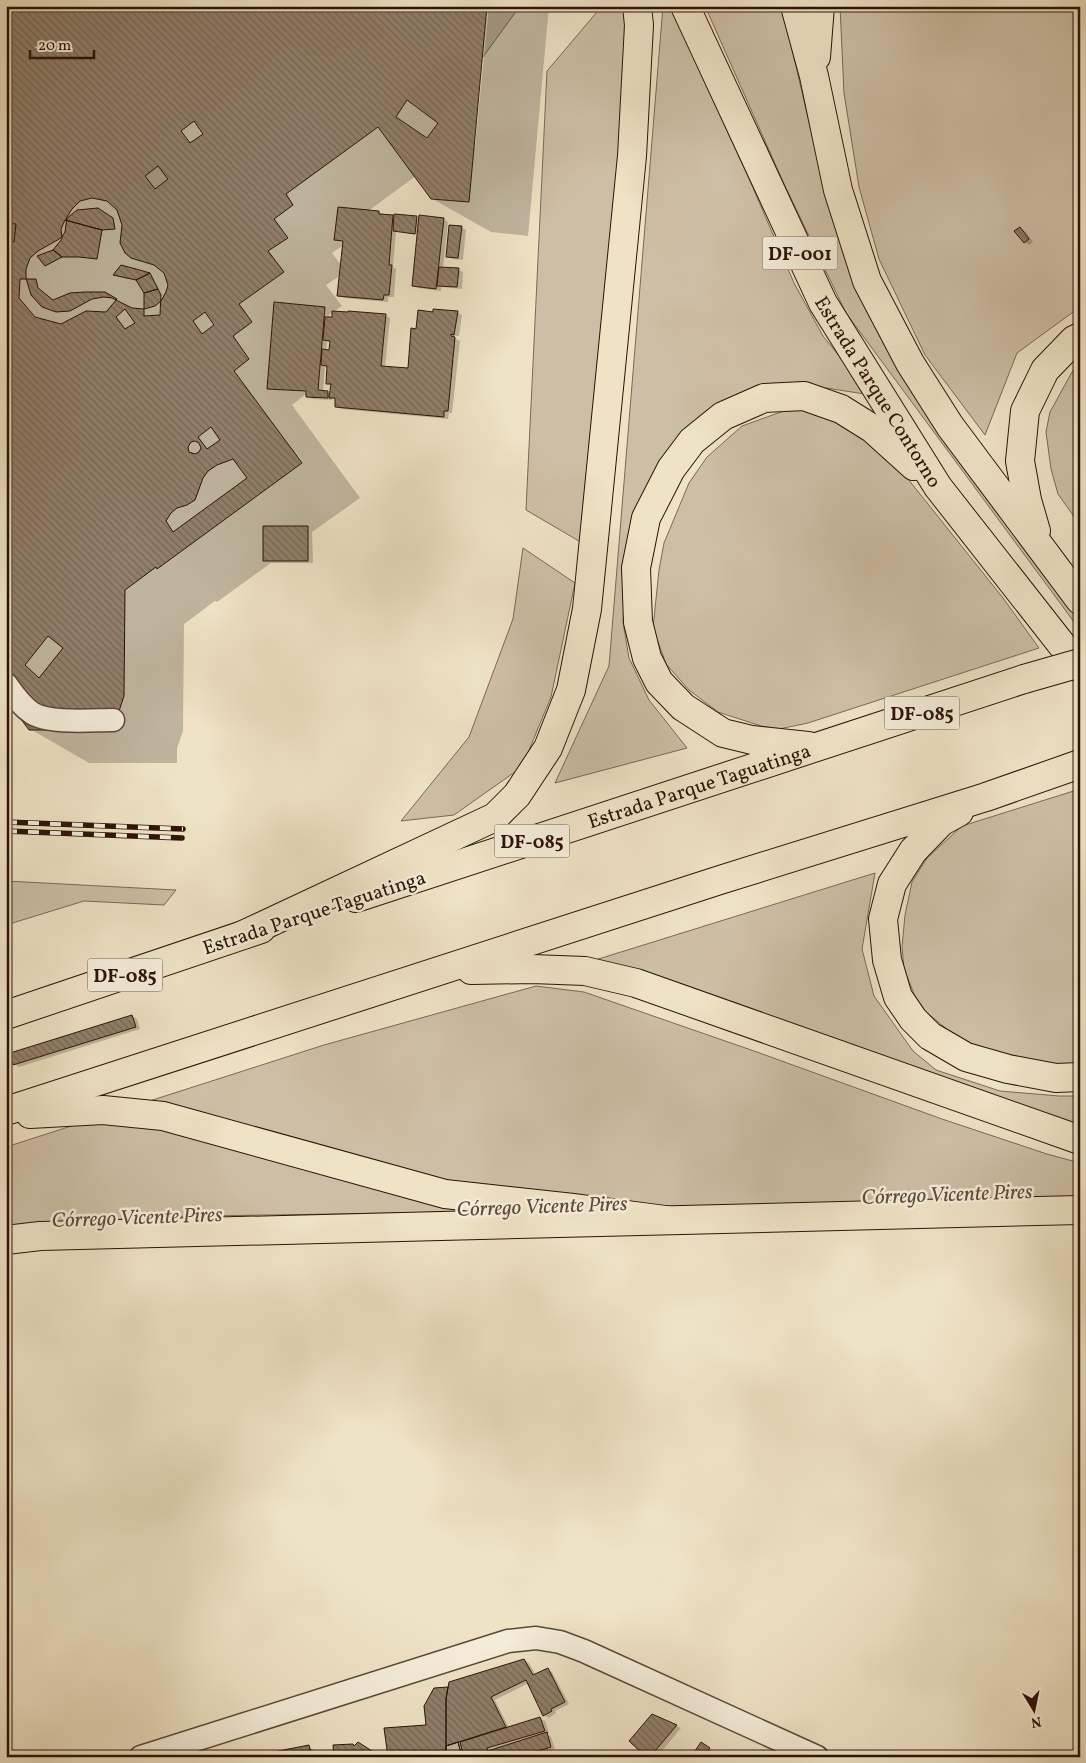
<svg xmlns="http://www.w3.org/2000/svg" width="1086" height="1763" font-family="Vollkorn,serif">
<defs>
<pattern id="water-waves" width="16" height="10" patternUnits="userSpaceOnUse" patternTransform="scale(1.25)"><rect width="16" height="10" fill="#ac9c84"/><path d="M0 5q4-4 8 0t8 0" fill="none" stroke="#8c7e6a"/></pattern>
<pattern id="building-back-hatch" width="6" height="6" patternUnits="userSpaceOnUse" patternTransform="scale(1.25)"><rect width="6" height="6" fill="#917f6a"/><path d="M-1 5l2 2M0 0l6 6M5-1l2 2" fill="none" stroke="#776755"/></pattern>
</defs>
<rect width="100%" height="100%" fill="#eee3c5"/>
<filter id="stains"><feTurbulence type="fractalNoise" baseFrequency=".004" numOctaves="4"/><feColorMatrix values="0 0 0 0 .2 0 0 0 0 .09 0 0 0 0 .02 0 0 0 .5 -.17"/></filter>
<radialGradient id="worn" r=".72"><stop offset=".6" stop-color="#630" stop-opacity="0"/><stop offset="1" stop-color="#630" stop-opacity=".3"/></radialGradient>
<path fill="#cdbfa5" stroke="#7d6856" d="M484 6H520L480 61Z
M602 6H624L627 52 625 119 584 544 526 510 547 71Z
M663 6H670L750 181 794 283 823 336 871 395 794 383 723 402 625 575 623 622 629 658 649 700 687 748 555 783 609 666Z
M705 6H782L820 170 864 302 1080 612V630L846 313 785 186Z
M840 6H1080V307L1017 353 985 435 925 355 879 259 859 187 844 93Z
M162 159 167 162 171 199 128 184Z
M1080 364V525L1058 494 1051 469 1046 432 1050 412 1072 372Z
M792 408 813 411 833 418 888 454 1003 598 1039 648 808 723 779 729 761 726 718 712 689 690 666 664 653 628 659 570 664 543 689 483 707 457 742 426Z
M523 548 575 583 551 697 522 767 454 815 401 821 469 737 513 619Z
M1080 789V1066L1035 1064 969 1043 949 1031 926 1012 914 994 904 968 902 947 905 915 912 882 927 858 962 826Z
M875 873 862 949 874 996 913 1051 936 1070 1000 1091 1059 1096H1080V1126L592 961Z
M6 881 176 890 164 905 84 901 6 925Z
M536 986 584 992 754 1051 942 1119 1047 1154 1080 1163V1200L1026 1197 653 1209 138 1217 6 1234V1147L324 1045Z"/>
<path fill="url(#water-waves)" stroke="#796552" d="M6 207 18 208 15 228 16 240 6 272Z"/>
<path fill="#0003" fill-rule="evenodd" d="M6 6H486L473 147H475L489 6H549L528 236 491 232 431 198 416 176 368 211 379 212 395 218 443 219 448 222 443 268 458 270 463 272 462 289 441 287V291L418 288 413 286 418 235 396 231 393 267 396 269 394 297H388V302L344 298 339 295 341 275 326 285 342 306 329 315V318L385 315 390 318 385 368 409 370 417 330 435 313 457 312 462 315 459 336H451L460 341 452 413H449L448 419 341 409 336 406V400L333 398 332 400 312 399 307 396V393L292 405 360 498 312 532 313 563H271L217 602 215 601 184 624 183 731 177 748V763H89L30 729 6 696ZM344 245 342 266 332 253ZM327 342H331L330 351H326ZM325 367 328 368 327 383 332 386 331 394 323 392Z
M461 227 466 230 463 260 452 259 448 256Z
M1020 228 1025 231 1033 242 1029 245 1025 242Z
M132 1016 137 1019 140 1029 19 1067 15 1064Z
M524 1660 529 1663 536 1675 548 1670 552 1672 569 1704 555 1711 556 1713 549 1718 544 1715 529 1683 495 1700 509 1728 540 1718 545 1721 549 1733 546 1734 551 1737 555 1749 531 1757H335L355 1746 376 1754H384L388 1757 427 1726 435 1689 450 1688Z
M652 1715 681 1728 657 1757H648Z
M701 1744 714 1752 711 1757H693Z
M309 1747 314 1750 315 1757H265Z"/>
<path fill="url(#building-back-hatch)" stroke="#2d1207" fill-rule="evenodd" d="M6 6H487L469 202 431 199 378 127 286 194 293 205 274 219 288 238 268 251 284 272 239 304 252 322 233 336 249 359 234 371 302 463 157 569 156 567 125 590 124 696 118 714V730H29L6 699V260L12 248 6 247V242H14L16 224 6 223ZM407 100 438 123 427 138 396 117ZM194 121 203 134 190 143 181 131ZM158 166 168 179 155 189 145 176ZM125 309 135 323 125 329 116 317ZM205 312 214 325 202 334 193 321ZM211 427 220 440 207 449 198 437ZM195 441 199 443 201 448 199 452 195 454 189 452 188 447 191 442ZM233 459 247 478 173 532 166 521 171 513 177 508 187 505 195 500 203 478 208 471 217 465ZM48 636 63 648 39 678 25 665Z
M92 198 107 201 117 210 122 225 120 243 125 253 131 258 154 265 164 273 168 285 166 292 161 301 155 306 144 309 132 308 112 298 104 297 92 299 70 311 56 312 42 307 31 295 26 278V269L30 258 38 251 61 238 65 232 67 217 72 209 80 201Z
M338 207 379 211V214L393 215 389 265H392L389 295H384L383 300 337 296 343 241 334 240Z
M98 208 113 218 115 229 102 230 65 220 77 210Z
M394 214 417 216 415 234 393 231Z
M419 215 444 218 436 289 412 286Z
M65 220 102 230 97 259 79 257H62L53 250 62 239 61 229Z
M449 225 462 226 458 258 446 257Z
M1020 227 1029 239 1024 243 1014 231Z
M53 250 62 257 45 266 37 256Z
M121 265 136 269 150 273 136 280 113 275Z
M439 267 459 268 457 287 437 286Z
M150 273 158 289 144 293 136 280Z
M20 279H36L38 288 53 300 70 293 84 292H105L117 299 106 312 86 311 61 324 35 317 19 298Z
M158 289 161 295 160 315 144 316V293Z
M274 302 325 307 318 390 328 391V398L306 397V391L267 389Z
M433 309 458 311 454 335 451 334V336L455 337 448 411H444V417L335 407V398H329L331 384H326L327 366 321 365 322 349 329 350 330 341 323 340 325 317H332V311L348 312V311L386 314 381 366 408 368 411 328 416 329 418 310 433 312Z
M263 526H308V561H263Z
M132 1015 136 1027 13 1065 10 1053Z
M524 1659 533 1675 548 1668 565 1702 551 1709 552 1711 543 1716 526 1680 491 1697 506 1727 446 1746V1699L449 1682Z
M448 1687 446 1699V1757H388L384 1728 426 1725 424 1706 434 1688Z
M652 1714 677 1725 650 1757H646L629 1741Z
M540 1717 545 1731 487 1748 488 1751 547 1732 551 1747 518 1757H464L460 1742Z
M358 1742 375 1753H384V1757H334L333 1745 353 1744 354 1746Z
M458 1742 462 1757H446V1746Z
M458 1742 462 1757H446V1746Z
M701 1742 710 1748 704 1757H691Z
M309 1745 312 1757H264L263 1754Z"/>
<g fill="none" stroke-linecap="round" stroke-linejoin="round">
<defs>
<path id="minor" d="M6 684C14 695 21 706 32 713 49 724 93 720 113 720
M141 1757 508 1641 536 1638 560 1642 584 1651 817 1757"/>
<path id="major" d="M6 1240 40 1236 1080 1210"/>
<g id="highway">
<path id="s1" d="M685 6 823 303 938 487 1080 668"/>
<path d="M795 6 814 76 838 190 867 281 910 363 950 426 1080 600"/>
<path d="M816 57 820 6"/>
<path d="M1036 531 1027 500 1020 461 1025 411 1045 370 1074 340 1080 337"/>
<path d="M808 746 752 740 723 733 683 707 659 682 647 658 638 622 636 568 646 518 671 469 692 441 723 416 764 398 804 396 841 409 873 429 914 466"/>
<path d="M959 812 941 822 913 851 892 884 883 919 887 960 898 997 913 1019 930 1036 966 1057 1008 1069 1056 1078 1080 1077"/>
<path id="s2" d="M356 898 1024 679"/>
<path d="M243 935 495 817 517 795 548 748 571 690 587 609 632 156 639 25 637 6"/>
<path d="M471 970 532 969 585 971 636 983 1080 1140"/>
<path d="M6 1015 261 929"/>
<path d="M6 1111 720 880 986 797 1080 764"/>
<path d="M30 1114 103 1110 163 1116 445 1194 573 1208 665 1220"/>
</g>
</defs>
<use href="#minor" stroke="#5d4636" stroke-width="25"/>
<use href="#major" stroke="#2d1207" stroke-width="30"/>
<use href="#highway" stroke="#2d1207" stroke-width="30"/>
<use href="#minor" stroke="#f4edd9" stroke-width="22"/>
<use href="#major" stroke="#eee3c5" stroke-width="28"/>
<use href="#highway" stroke="#eee3c5" stroke-width="28"/>
<defs>
<path id="rail" d="M6 822 183 829
M6 831 182 838"/>
</defs>
<use href="#rail" stroke="#2d1207" stroke-width="5.5"/>
<use href="#rail" stroke="#f4edd9" stroke-width="4" stroke-dasharray="11" stroke-linecap="butt"/>
<defs>
<path id="highway-bridge" d="M1024 679 1080 663"/>
</defs>
<use href="#highway-bridge" stroke="#2d1207" stroke-width="30" stroke-linecap="butt"/>
<use href="#highway-bridge" stroke="#eee3c5" stroke-width="28"/>
</g>
<g text-anchor="middle" stroke-width="5" stroke-linejoin="round" paint-order="stroke">
<g fill="#f4edd9" stroke="#695446" stroke-width="1">
<rect x="762.5" y="236.5" width="75" height="33" rx="4"/>
<rect x="884.5" y="696.5" width="75" height="33" rx="4"/>
<rect x="494.5" y="824.5" width="75" height="33" rx="4"/>
<rect x="87.5" y="958.5" width="75" height="33" rx="4"/>
</g>
<g font-size="19" font-weight="bold" fill="#2d1207">
<text x="800" y="260">DF-001</text>
<text x="922" y="720">DF-085</text>
<text x="532" y="848">DF-085</text>
<text x="125" y="982">DF-085</text>
</g>
<g font-size="20" fill="#2d1207" stroke="#f4edd9">
<text dy="7" stroke="none"><textPath href="#s1" startOffset="432">Estrada Parque Contorno</textPath></text>
<text dy="7" stroke="none"><textPath href="#s2" startOffset="361">Estrada Parque Taguatinga</textPath></text>
<text transform="translate(314 912) rotate(-18)" y="7">Estrada Parque Taguatinga</text>
</g>
<g font-size="21" font-style="italic" fill="#604939" stroke="#f4edd9">
<text transform="translate(947 1194) rotate(-2)" y="7">Córrego Vicente Pires</text>
<text transform="translate(542 1206) rotate(-2)" y="7">Córrego Vicente Pires</text>
<text transform="translate(137 1217) rotate(-2)" y="7">Córrego Vicente Pires</text>
</g>
</g>
<rect width="1086" height="1763" fill="none" stroke="#eee3c5" stroke-width="25"/>
<rect x="8" y="8" width="1071" height="1748" fill="none" stroke="#2d1207" stroke-width="2.5"/>
<rect x="12" y="12" width="1061" height="1738" fill="none" stroke="#2d1207"/>
<g transform="translate(1034 1710) rotate(170)" stroke="#f4edd9" stroke-width="4" paint-order="stroke">
<path d="M0-4L9 19L0 12L-9 19Z" fill="#2d1207"/>
<text y="-8" font-size="14" font-weight="bold" text-anchor="middle" fill="#2d1207">N</text>
</g>
<path d="M30 50v8h64v-8" fill="none" stroke="#2d1207" stroke-width="2.5"/>
<text x="38" y="50" font-size="15" fill="#2d1207" stroke="#f4edd9" stroke-width="4" paint-order="stroke">20 m</text>
<rect width="100%" height="100%" filter="url(#stains)"/>
<rect width="100%" height="100%" fill="url(#worn)"/>
</svg>
